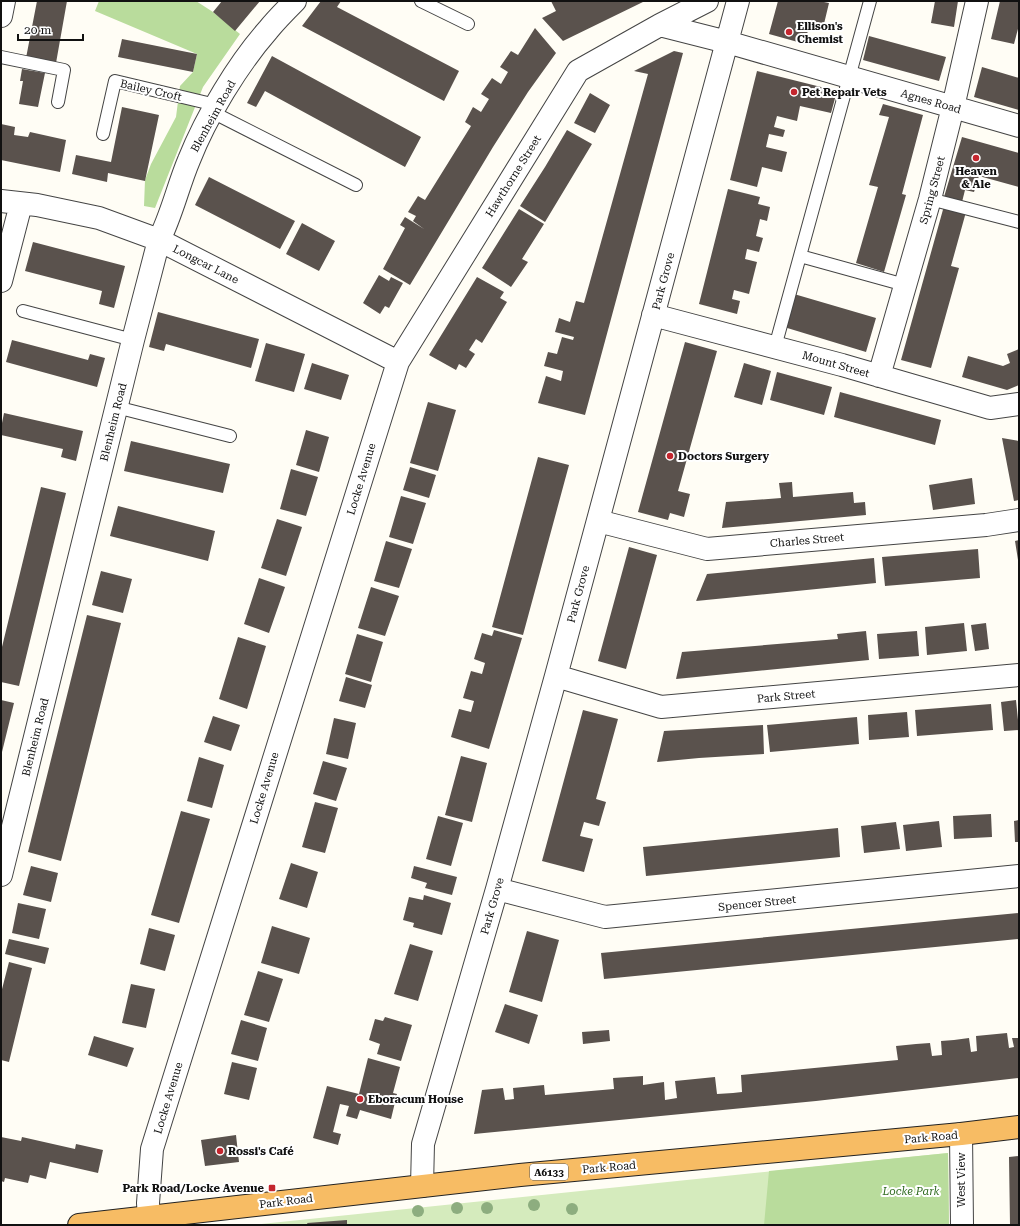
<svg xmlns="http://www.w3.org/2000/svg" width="1020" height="1226" font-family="'Roboto Serif',serif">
<rect width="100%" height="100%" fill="#fffdf5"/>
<path fill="#d5ebbd" d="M948 1153 949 1225H251Z"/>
<path fill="#b9dc9c" d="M99 1H196L213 12 240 34 203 87 155 208 144 206 145 180 151 164 176 117 180 86 193 72 197 54 95 11Z
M948 1153 949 1225H764L769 1171Z"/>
<path fill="#5a524d" d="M37 1H67L56 63 26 58Z
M222 1H260L235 31 213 12Z
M321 1H341L337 7 459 71 444 101 302 26Z
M551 1H645L563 41 542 18 556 11Z
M778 1H819L829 3 823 28 802 23 801 28 808 30 805 44 769 34Z
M935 1H958L954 27 931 23Z
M1000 1H1019V25L1014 44 991 39Z
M535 28 556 53 528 92 493 147 410 285 383 269 405 228 400 225 405 217 424 229 413 221 416 216 408 212 418 196 425 200 471 126 465 122 473 107 481 112 489 99 481 94 492 78 501 84 508 72 500 67 511 51 518 55Z
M869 36 946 57 939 81 863 60Z
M122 39 197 54 193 72 118 57Z
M674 51 683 53 585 415 538 403 546 376 561 381 563 371 544 366 548 352 557 354 562 337 573 340 574 337 555 332 559 318 570 322 576 301 584 303 648 74 634 71Z
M272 56 421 137 405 167 265 91 256 107 247 103Z
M982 67 1019 78V110L974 97Z
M22 69 45 73 38 107 19 104 23 81H20Z
M757 71 837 91 831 113 800 106 797 121 777 116 774 127 785 130 783 137 769 134 766 147 787 152 782 172 762 167 757 187 730 180Z
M590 93 610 105 595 133 574 123Z
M883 104 923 115 902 194 906 195 884 272 856 263 878 187 869 185 889 117 879 115Z
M122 107 159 115 145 181 108 173 107 182 72 174 76 155 111 162Z
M1 124 15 127 14 135 28 137 30 132 66 140 60 172 1 160Z
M567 130 592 144 545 222 520 206 545 167Z
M962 137 1019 153V187L979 176 974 192 965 190 962 202 944 197Z
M209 177 295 221 280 249 195 205Z
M728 189 760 197 758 204 770 207 767 221 760 219 756 236 763 238 759 252 747 249 745 259 757 262 749 294 734 290 732 299 740 301 737 314 699 304Z
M944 206 966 212 951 266 959 268 931 368 901 360Z
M519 209 544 224 522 259 528 262 511 287 482 268Z
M302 223 335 241 319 271 286 254Z
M33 242 125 266 114 308 99 304 102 291 25 271Z
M379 275 389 281 391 277 403 283 389 308 385 306 380 314 363 303Z
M477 277 504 292 500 298 507 302 482 343 476 339 469 350 475 354 466 368 459 364 456 370 429 355Z
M794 294 876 318 866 352 784 327Z
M158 312 259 339 251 368 166 344 164 351 149 347Z
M12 340 88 360 90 354 105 358 97 387 6 362Z
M685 342 717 351 678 491 690 494 684 517 670 513 668 520 638 512Z
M266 343 305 354 294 392 255 381Z
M1019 349V385L1007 390 962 377 968 356 1003 366 1010 363 1007 354Z
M312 363 349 375 341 400 304 389Z
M744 363 771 371 762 405 734 397Z
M777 372 832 387 824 415 770 400Z
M840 392 941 420 935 445 834 417Z
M428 402 456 410 438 471 410 463Z
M4 413 83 431 76 461 61 457 63 449 1 435V428Z
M306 430 329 437 319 472 296 465Z
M1002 438 1019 441V500L1014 501Z
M131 441 230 464 223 493 124 471Z
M538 457 569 465 523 635 492 627Z
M410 467 436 475 429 498 403 490Z
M291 469 318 477 306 516 280 509Z
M972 478 975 504 933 510 929 485Z
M792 482 793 497 853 492 854 503 865 502 866 515 722 528 726 502 781 498 779 483Z
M41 487 66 493 19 686 1 682V651Z
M401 496 426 503 413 544 389 537Z
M118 506 215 531 208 561 110 536Z
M277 519 302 527 286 576 261 568Z
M1019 540V560H1018L1015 541Z
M386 541 412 549 399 588 374 581Z
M629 547 657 555 626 669 598 661Z
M978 549 980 578 885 586 882 557Z
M874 558 876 583 696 601 707 574Z
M101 571 132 579 123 613 92 605Z
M259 578 285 587 269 633 244 624Z
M371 587 399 596 385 636 358 628Z
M87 615 121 623 61 861 28 852Z
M964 623 967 651 927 655 925 627Z
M986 623 989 649 975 651 971 625Z
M494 630 522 638 489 749 451 737 459 709 471 712 474 701 463 698 471 671 482 674 485 663 474 659 482 633 492 636Z
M866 631 869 660 676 679 682 652 838 639 837 634Z
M917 631 919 656 879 659 877 634Z
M357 634 383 642 371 682 345 674Z
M238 637 266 646 247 709 219 699Z
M346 677 372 685 365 708 339 701Z
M1 700 14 703 2 752H1Z
M1016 700 1019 730 1004 731 1001 702Z
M991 704 993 730 917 736 915 710Z
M583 710 618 719 596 799 606 802 599 826 584 822 580 836 593 839 584 872 542 861Z
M907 712 909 737 869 740 868 715Z
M213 716 240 725 231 751 204 742Z
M857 717 859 744 770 752 767 725Z
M334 718 356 723 348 759 326 754Z
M763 725 764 754 699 758 657 762 664 731Z
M461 756 487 763 472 822 445 815Z
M199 757 224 765 212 808 187 801Z
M323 761 347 768 336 801 313 794Z
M315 802 338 808 325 853 302 847Z
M181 811 210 819 179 923 151 915Z
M991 814 992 837 954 839 953 816Z
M438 816 463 823 451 866 426 859Z
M1019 820V842H1015L1014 821Z
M939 821 942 847 906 851 903 825Z
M896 822 900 849 864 853 861 826Z
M838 828 840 857 646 876 643 847Z
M291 863 318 872 307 908 279 899Z
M31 866 58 873 51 902 23 895Z
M414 866 457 877 452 895 425 888 427 883 411 878Z
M424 895 451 903 442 935 413 927 414 923 403 920 409 897 423 900Z
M18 903 46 909 39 939 12 933Z
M1019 913V939L604 979 601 953Z
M272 926 310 938 299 974 261 963Z
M149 928 175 935 165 971 140 964Z
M527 931 559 940 542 1002 509 992Z
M9 939 49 948 45 964 5 954Z
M410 944 433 951 418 1001 394 994Z
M9 962 32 968 9 1062 1 1060V993Z
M258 971 283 979 269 1022 244 1015Z
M131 984 155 989 146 1028 122 1023Z
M505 1004 538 1015 529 1044 495 1032Z
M385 1017 412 1025 401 1061 377 1054 380 1044 369 1040 375 1019 383 1021Z
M241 1020 267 1028 258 1061 231 1054Z
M609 1030 610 1041 583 1044 582 1032Z
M1007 1033 1009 1048 1014 1047 1012 1038H1019V1078L816 1101 474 1134 482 1090 503 1088 505 1100 514 1099 513 1088 544 1085 545 1095 614 1089 613 1078 643 1076V1085L664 1082 665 1100 677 1098 675 1081 715 1077 717 1094 733 1093 742 1092 741 1075 898 1060 896 1046 916 1044 930 1043 932 1056 942 1055 941 1041 954 1040 969 1038 971 1052 977 1051 976 1036Z
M94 1036 134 1048 127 1067 88 1055Z
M368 1058 400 1067 393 1093 397 1094 391 1119 360 1110 357 1119 346 1116 349 1106 340 1104 333 1132 341 1134 338 1145 313 1138 327 1086 359 1094Z
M232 1062 257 1068 249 1100 224 1094Z
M236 1135 239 1162 205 1166 201 1140Z
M1 1137 21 1141 22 1137 75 1149 76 1144 103 1150 98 1173 50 1162 46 1179 30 1175 28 1183 5 1178 4 1182 1 1181Z
M1019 1156V1225H1010L1009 1157Z
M347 1220V1225H308L307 1223Z"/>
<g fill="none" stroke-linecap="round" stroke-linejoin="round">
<defs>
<path id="service" d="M421 1 468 24
M1 57 64 70 58 102
M212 112 356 185
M103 134 115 81 216 105
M930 199 1019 222
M800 256 905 285
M23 311 133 340
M775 347 870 1
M116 407 230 436"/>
<path id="minor" d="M1 16 4 1
M660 25 727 42 1019 126
M1 201 37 205 99 218 159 240 398 362
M1 281 21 204
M653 315 842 365 990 408 1019 404
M879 376 930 199 953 107 977 1
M598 521 707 549 986 525 1019 520
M556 676 661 707 1019 675
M1 875 133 340 159 240C172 214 178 186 189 160 206 117 238 64 268 30 276 20 286 10 295 1
M497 889 605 917 1019 876
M961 1134 962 1225
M422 1186 423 1144 497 889 556 676 738 1
M149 1218 148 1203 152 1149 398 362 578 71 660 25 707 1"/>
<path id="trunk" d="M79 1225 520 1175 961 1134 1019 1127"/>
</defs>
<use href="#service" stroke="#444" stroke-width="14"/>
<use href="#minor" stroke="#444" stroke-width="24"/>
<use href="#trunk" stroke="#222" stroke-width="24"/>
<use href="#service" stroke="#fff" stroke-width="12"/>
<use href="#minor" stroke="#fff" stroke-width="22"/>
<use href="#trunk" stroke="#f7bc64" stroke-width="22"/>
</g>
<g fill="#8dad7f">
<circle cx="534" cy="1205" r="6"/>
<circle cx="457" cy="1208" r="6"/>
<circle cx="487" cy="1208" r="6"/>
<circle cx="572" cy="1209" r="6"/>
<circle cx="418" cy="1211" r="6"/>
</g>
<g fill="#c4262e" stroke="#fff" stroke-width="1.5">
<circle cx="789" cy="32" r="4"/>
<circle cx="794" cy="92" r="4"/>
<circle cx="976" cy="158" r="4"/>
<circle cx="670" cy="456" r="4"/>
<circle cx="360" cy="1099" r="4"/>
<circle cx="220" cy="1151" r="4"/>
<rect x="268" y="1184" width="8" height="8" rx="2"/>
</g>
<g text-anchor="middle" stroke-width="4" stroke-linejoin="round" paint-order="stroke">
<rect fill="#fff" stroke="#585858" stroke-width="1" x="530" y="1164" width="38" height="16" rx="3"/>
<g font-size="10" font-weight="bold" fill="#111">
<text x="549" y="1176">A6133</text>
</g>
<g font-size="11" font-weight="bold" fill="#111" stroke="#fff" text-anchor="start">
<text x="797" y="30">Ellison's<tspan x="797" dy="13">Chemist</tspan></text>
<text x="802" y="96">Pet Repair Vets</text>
<text x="976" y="175" text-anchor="middle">Heaven<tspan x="976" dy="13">&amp; Ale</tspan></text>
<text x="678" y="460">Doctors Surgery</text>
<text x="368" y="1103">Eboracum House</text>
<text x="228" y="1155">Rossi's Café</text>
<text x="264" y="1192" text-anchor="end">Park Road/Locke Avenue</text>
</g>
<g font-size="11" fill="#111" stroke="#fff">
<text transform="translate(151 90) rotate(13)" y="4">Bailey Croft</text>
<text transform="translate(931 101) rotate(16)" y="4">Agnes Road</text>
<text transform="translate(213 116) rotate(-61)" y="4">Blenheim Road</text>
<text transform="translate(513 176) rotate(-58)" y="4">Hawthorne Street</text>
<text transform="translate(932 190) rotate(-75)" y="4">Spring Street</text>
<text transform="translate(206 264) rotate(27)" y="4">Longcar Lane</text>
<text transform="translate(663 281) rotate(-75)" y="4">Park Grove</text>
<text transform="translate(836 364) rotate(16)" y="4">Mount Street</text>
<text transform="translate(113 422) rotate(-76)" y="4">Blenheim Road</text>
<text transform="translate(361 479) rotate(-73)" y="4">Locke Avenue</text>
<text transform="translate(807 540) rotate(-5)" y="4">Charles Street</text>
<text transform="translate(578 594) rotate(-75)" y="4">Park Grove</text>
<text transform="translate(786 696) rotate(-5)" y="4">Park Street</text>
<text transform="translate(35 737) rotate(-76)" y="4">Blenheim Road</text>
<text transform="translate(264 788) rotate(-73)" y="4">Locke Avenue</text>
<text transform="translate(757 903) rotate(-6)" y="4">Spencer Street</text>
<text transform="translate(492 906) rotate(-74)" y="4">Park Grove</text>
<text transform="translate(168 1098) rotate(-73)" y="4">Locke Avenue</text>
<text transform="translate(931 1137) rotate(-5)" y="4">Park Road</text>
<text transform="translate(609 1167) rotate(-5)" y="4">Park Road</text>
<text transform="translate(961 1180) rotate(-90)" y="4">West View</text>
<text transform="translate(286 1201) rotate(-7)" y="4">Park Road</text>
</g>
<g font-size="11" font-style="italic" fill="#2f6b1f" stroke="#fff">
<text x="911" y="1195">Locke Park</text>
</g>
</g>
<rect width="1020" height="1226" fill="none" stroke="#111111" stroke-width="4"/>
<path d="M18 34v6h65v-6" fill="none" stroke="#111111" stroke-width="2"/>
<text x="24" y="34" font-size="12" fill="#111111" stroke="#ffffff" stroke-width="3" paint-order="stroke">20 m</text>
</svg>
